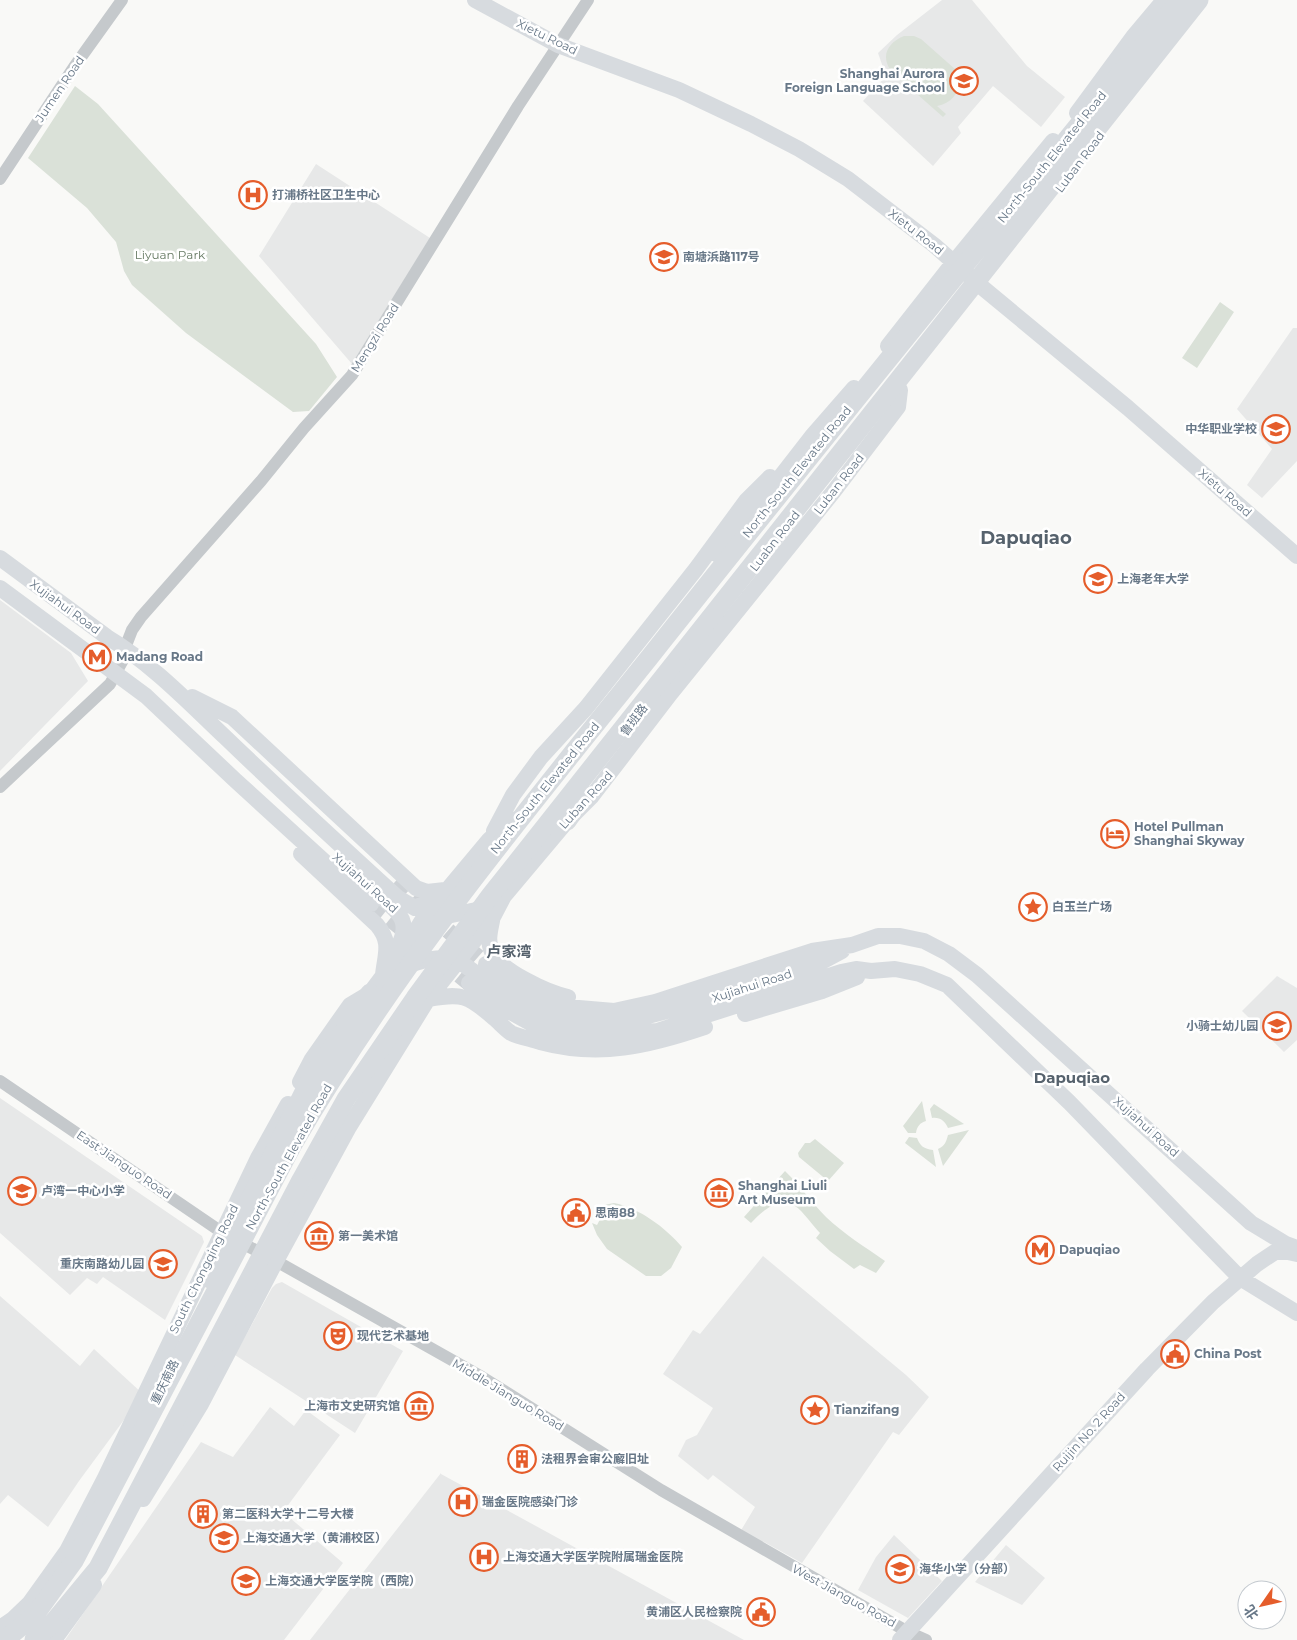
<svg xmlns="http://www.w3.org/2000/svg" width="1297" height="1640" font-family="Montserrat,'Noto Sans SC',sans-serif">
<rect width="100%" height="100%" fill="#f9f9f7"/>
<path fill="#e7e8e8" d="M942 0H972L1027 66 1065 97 1041 127 993 86 958 127 961 133 933 166 863 101 886 76 878 53 897 35Z
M316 164 430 238 352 364 259 256Z
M1293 328H1297V461L1262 498 1247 485 1272 449 1237 409Z
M0 600 71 653 88 681 0 771Z
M1277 976 1297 988V1040L1284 1052 1242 1011Z
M0 1098 202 1236 204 1242 165 1320 103 1277 97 1284 87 1278 70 1295 0 1233Z
M763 1256 906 1375 929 1397 899 1435 893 1432 802 1563 766 1543 740 1532 755 1507 713 1475 708 1480 678 1456 686 1440 697 1435 713 1408 663 1374 693 1330 700 1334Z
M282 1282 403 1351 355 1433 235 1355 272 1288 276 1284Z
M0 1296 80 1366 94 1349 143 1394 79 1481 48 1527 8 1495 0 1504Z
M270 1407 294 1426 306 1410 340 1435 283 1512 343 1563 284 1640H65L201 1442 233 1457Z
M441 1473V1474L744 1640H310Z
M894 1535 942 1581 908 1618 858 1590 876 1557Z
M1006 1545 1045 1578 1022 1605 975 1582Z"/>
<path fill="#dae1d8" d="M904 36H914L921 39 964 77 962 80 959 78C960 93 952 103 937 106L946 114 943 117 892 72C880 57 887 43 904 36Z
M75 86 98 104 316 344 337 377 309 411 293 412 186 333 132 285 124 271 116 242 87 208 28 158Z
M1220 302 1234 312 1197 368 1182 358Z
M922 1101 926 1121C920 1123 917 1126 916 1133H908L903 1126Z
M934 1104 964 1124 948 1128C945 1121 940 1117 932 1118L930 1109Z
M969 1130 943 1166 938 1149C945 1146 946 1142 948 1135Z
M909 1137 917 1138C920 1146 924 1149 933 1150L936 1167 905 1143Z
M815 1139 844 1163 828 1181 799 1157 798 1153 805 1143H810Z
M785 1171C800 1185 811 1202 826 1217 844 1234 865 1247 885 1261L876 1273 860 1265 854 1269 830 1251 816 1238 820 1233C813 1226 803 1211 795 1206 778 1195 762 1212 751 1223L744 1217Z
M614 1203C639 1208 665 1227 682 1247L671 1268 661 1276H646L607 1249 597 1235 592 1223 597 1225 605 1210 599 1206Z"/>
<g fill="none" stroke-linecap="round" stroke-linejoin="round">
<path stroke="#ced2d6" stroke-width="16" stroke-dasharray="16 8" stroke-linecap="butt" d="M394 883 486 964
M371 904 410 935
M441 960 469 983"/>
<path stroke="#c5c9cc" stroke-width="12" d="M0 179 74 67 122 0
M0 787 110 684 123 660 125 648 132 630 141 617 261 481 304 428 352 375 518 106 588 0
M0 1081 223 1233 276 1261 482 1377 661 1490 908 1632 926 1640"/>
<path stroke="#d7dbdf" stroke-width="16" d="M475 0 558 45 679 90 751 124 799 149 848 179 934 245 983 288 1128 408 1297 556
M1077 113 1133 37 1164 0
M888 346 954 262 1053 141
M719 556 813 435 854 388
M0 558 107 637C152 664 188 702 225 737 282 792 340 845 398 898L415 908 437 897
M0 588 146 696 235 780 371 904
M192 697 232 717 416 888 427 892 445 890
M494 831 513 795 541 757 586 708 696 569 746 501 770 477
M301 854 377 925C392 943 385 954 383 975
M379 895C398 912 412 920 398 947
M437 918 486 908
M492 921C490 931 487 941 492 952 501 971 548 993 568 997
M486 964 516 988 543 1001 567 1007 614 1011 655 1002 812 951 852 945 878 936H900L924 941 949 954 977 975 1251 1223 1286 1244 1297 1248
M404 967C422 960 440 955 459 961L511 999 554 1017 589 1022H625L705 1001 814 966 842 951
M469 983 503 1008 534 1025 565 1034 598 1037 657 1031 841 972 856 969 871 971 895 969 920 974 947 985 1070 1103 1240 1278 1297 1313
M428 999C462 993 468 995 494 1018 499 1022 505 1029 511 1033 520 1037 531 1039 540 1042 599 1058 649 1046 705 1027
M745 1014 822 991 857 977
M300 1082 312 1059 350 1005 370 993 412 937 423 919 489 840 512 819
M143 1499 201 1404 276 1261 349 1127 428 999 493 917 504 896 567 821 592 796 671 693 834 491 898 407 900 390
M29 1604 67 1551 105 1478 258 1158 288 1104
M0 1628 13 1619 37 1596
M54 1640 94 1585
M900 1640 1147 1369 1213 1302 1257 1264 1275 1252H1288L1297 1254"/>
<path stroke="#d7dbdf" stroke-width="19" d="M567 821 585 795
M210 1279 311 1078 370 993
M5 1640 35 1615 74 1561 292 1146C393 971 523 815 649 658 824 437 1002 219 1180 0
M34 1640 50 1626 98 1568 301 1180 346 1099 415 998 490 896 1199 0"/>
</g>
<defs>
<symbol id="school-ring" viewBox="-11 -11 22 22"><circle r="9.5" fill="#fff" stroke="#e55d2b" stroke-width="1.5"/><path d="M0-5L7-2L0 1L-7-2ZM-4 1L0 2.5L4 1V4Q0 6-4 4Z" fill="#e55d2b"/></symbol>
<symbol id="hospital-ring" viewBox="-11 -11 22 22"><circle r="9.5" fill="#fff" stroke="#e55d2b" stroke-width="1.5"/><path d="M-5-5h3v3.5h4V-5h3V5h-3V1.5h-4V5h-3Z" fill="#e55d2b"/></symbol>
<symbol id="university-ring" viewBox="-11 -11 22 22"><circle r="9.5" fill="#fff" stroke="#e55d2b" stroke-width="1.5"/><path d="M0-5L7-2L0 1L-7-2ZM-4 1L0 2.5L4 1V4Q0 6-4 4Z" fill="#e55d2b"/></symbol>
<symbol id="metro-ring" viewBox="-11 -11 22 22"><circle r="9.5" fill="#fff" stroke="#e55d2b" stroke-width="1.5"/><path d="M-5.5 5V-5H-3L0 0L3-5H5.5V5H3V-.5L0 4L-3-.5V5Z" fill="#e55d2b"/></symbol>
<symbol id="hotel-ring" viewBox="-11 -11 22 22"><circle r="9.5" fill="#fff" stroke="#e55d2b" stroke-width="1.5"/><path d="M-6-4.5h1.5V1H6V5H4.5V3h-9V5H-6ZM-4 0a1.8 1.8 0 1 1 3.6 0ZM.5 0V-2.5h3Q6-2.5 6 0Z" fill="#e55d2b"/></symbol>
<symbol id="sight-ring" viewBox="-11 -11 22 22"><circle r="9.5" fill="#fff" stroke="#e55d2b" stroke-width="1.5"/><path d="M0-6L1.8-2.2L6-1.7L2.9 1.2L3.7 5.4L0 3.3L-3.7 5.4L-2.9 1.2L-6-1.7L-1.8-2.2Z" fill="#e55d2b"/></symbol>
<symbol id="museum-ring" viewBox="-11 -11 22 22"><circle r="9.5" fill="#fff" stroke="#e55d2b" stroke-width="1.5"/><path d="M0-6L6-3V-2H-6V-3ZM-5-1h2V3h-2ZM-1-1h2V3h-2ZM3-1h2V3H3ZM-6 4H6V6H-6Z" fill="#e55d2b"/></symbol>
<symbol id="civic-ring" viewBox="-11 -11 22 22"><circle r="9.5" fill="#fff" stroke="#e55d2b" stroke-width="1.5"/><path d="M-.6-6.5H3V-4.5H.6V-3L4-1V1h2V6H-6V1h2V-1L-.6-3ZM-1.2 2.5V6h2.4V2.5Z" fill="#e55d2b"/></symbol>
<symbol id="theatre-ring" viewBox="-11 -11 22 22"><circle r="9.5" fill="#fff" stroke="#e55d2b" stroke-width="1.5"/><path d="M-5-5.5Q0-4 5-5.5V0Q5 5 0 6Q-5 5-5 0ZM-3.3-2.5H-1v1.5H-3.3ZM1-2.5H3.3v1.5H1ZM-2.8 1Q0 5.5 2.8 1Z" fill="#e55d2b"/></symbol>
<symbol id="building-ring" viewBox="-11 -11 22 22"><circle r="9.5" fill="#fff" stroke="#e55d2b" stroke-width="1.5"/><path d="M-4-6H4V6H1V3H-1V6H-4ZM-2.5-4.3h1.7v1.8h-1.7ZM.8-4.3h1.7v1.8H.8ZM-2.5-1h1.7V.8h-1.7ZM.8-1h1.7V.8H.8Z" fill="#e55d2b"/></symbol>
</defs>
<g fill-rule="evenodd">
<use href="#school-ring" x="948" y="65" width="32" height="32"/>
<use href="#hospital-ring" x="237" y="179" width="32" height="32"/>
<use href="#university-ring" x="648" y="241" width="32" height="32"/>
<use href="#school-ring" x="1260" y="413" width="32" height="32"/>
<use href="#school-ring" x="1082" y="563" width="32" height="32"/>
<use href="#metro-ring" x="81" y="641" width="32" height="32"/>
<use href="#hotel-ring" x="1099" y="818" width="32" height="32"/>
<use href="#sight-ring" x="1017" y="891" width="32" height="32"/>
<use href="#school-ring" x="1261" y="1010" width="32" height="32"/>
<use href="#school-ring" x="6" y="1175" width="32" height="32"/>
<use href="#museum-ring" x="703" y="1177" width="32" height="32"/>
<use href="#civic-ring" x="560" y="1197" width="32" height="32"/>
<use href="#museum-ring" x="303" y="1220" width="32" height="32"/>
<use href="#metro-ring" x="1024" y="1234" width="32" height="32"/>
<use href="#school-ring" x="147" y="1248" width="32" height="32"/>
<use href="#theatre-ring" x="322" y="1320" width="32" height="32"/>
<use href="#civic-ring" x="1159" y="1338" width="32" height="32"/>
<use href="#museum-ring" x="403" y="1390" width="32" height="32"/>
<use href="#sight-ring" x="799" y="1394" width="32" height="32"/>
<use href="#building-ring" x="506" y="1443" width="32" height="32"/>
<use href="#hospital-ring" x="447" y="1486" width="32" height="32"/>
<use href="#building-ring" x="187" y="1498" width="32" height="32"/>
<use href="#university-ring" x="208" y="1522" width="32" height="32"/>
<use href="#hospital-ring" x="468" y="1541" width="32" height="32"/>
<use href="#school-ring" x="884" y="1553" width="32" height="32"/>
<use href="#school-ring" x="230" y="1565" width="32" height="32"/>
<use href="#civic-ring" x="745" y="1596" width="32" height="32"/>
</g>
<g text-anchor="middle" stroke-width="5" stroke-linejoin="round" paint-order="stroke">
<g font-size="12" fill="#687888" stroke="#fff">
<text transform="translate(547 37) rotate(26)" y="4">Xietu Road</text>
<text transform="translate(60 89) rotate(-56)" y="4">Jumen Road</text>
<text transform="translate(1052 157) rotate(-51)" y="4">North-South Elevated Road</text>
<text transform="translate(1080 162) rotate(-53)" y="4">Luban Road</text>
<text transform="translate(916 232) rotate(38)" y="4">Xietu Road</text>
<text transform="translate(375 338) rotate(-58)" y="4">Mengzi Road</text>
<text transform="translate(797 472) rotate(-51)" y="4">North-South Elevated Road</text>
<text transform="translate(839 484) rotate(-52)" y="4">Luban Road</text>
<text transform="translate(1225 493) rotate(41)" y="4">Xietu Road</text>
<text transform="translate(775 541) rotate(-52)" y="4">Luabn Road</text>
<text transform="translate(65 607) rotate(36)" y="4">Xujiahui Road</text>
<text transform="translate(634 720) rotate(-53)" y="4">鲁班路</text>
<text transform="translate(545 788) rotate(-51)" y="4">North-South Elevated Road</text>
<text transform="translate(586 800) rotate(-48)" y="4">Luban Road</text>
<text transform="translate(365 883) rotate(42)" y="4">Xujiahui Road</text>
<text transform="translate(752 986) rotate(-18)" y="4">Xujiahui Road</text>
<text transform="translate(1146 1127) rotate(42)" y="4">Xujiahui Road</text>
<text transform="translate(289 1157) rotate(-61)" y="4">North-South Elevated Road</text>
<text transform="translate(124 1165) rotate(34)" y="4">East Jianguo Road</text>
<text transform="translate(204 1269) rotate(-64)" y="4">South Chongqing Road</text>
<text transform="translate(165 1382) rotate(-64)" y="4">重庆南路</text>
<text transform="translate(508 1395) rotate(31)" y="4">Middle Jianguo Road</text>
<text transform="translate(1089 1432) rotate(-48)" y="4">Ruijin No. 2 Road</text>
<text transform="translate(844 1596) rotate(29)" y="4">West Jianguo Road</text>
</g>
<g font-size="12" font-weight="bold" fill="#687888" stroke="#fff" text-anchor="start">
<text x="945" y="78" text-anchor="end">Shanghai Aurora<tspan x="945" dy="14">Foreign Language School</tspan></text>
<text x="272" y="199">打浦桥社区卫生中心</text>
<text x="683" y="261">南塘浜路117号</text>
<text x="1257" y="433" text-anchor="end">中华职业学校</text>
<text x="1117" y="583">上海老年大学</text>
<text x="116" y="661">Madang Road</text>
<text x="1134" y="831">Hotel Pullman<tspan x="1134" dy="14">Shanghai Skyway</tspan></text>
<text x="1052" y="911">白玉兰广场</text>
<text x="1258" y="1030" text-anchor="end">小骑士幼儿园</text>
<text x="738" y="1190">Shanghai Liuli<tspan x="738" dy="14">Art Museum</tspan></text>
<text x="41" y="1195">卢湾一中心小学</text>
<text x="595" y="1217">思南88</text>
<text x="338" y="1240">第一美术馆</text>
<text x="1059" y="1254">Dapuqiao</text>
<text x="144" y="1268" text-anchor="end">重庆南路幼儿园</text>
<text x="357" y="1340">现代艺术基地</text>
<text x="1194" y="1358">China Post</text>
<text x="400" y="1410" text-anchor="end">上海市文史研究馆</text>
<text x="834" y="1414">Tianzifang</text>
<text x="541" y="1463">法租界会审公廨旧址</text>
<text x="482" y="1506">瑞金医院感染门诊</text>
<text x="222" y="1518">第二医科大学十二号大楼</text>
<text x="243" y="1542">上海交通大学（黄浦校区）</text>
<text x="503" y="1561">上海交通大学医学院附属瑞金医院</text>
<text x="919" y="1573">海华小学（分部）</text>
<text x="265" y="1585">上海交通大学医学院（西院）</text>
<text x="742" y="1616" text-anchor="end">黄浦区人民检察院</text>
</g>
<g font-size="12" fill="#667a63" stroke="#fff">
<text x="170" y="259">Liyuan Park</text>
</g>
<g font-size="15" font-weight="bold" fill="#56626d" stroke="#fff">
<text x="509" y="957">卢家湾</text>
<text x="1072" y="1083">Dapuqiao</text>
</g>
<g font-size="18" font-weight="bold" fill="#56626d" stroke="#fff">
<text x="1026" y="544">Dapuqiao</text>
</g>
</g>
<g transform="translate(1262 1605) rotate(236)"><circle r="24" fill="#ffffff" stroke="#c3c9cf"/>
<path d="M0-4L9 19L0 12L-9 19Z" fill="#e55d2b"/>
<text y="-8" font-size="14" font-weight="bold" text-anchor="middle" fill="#687888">北</text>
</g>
</svg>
